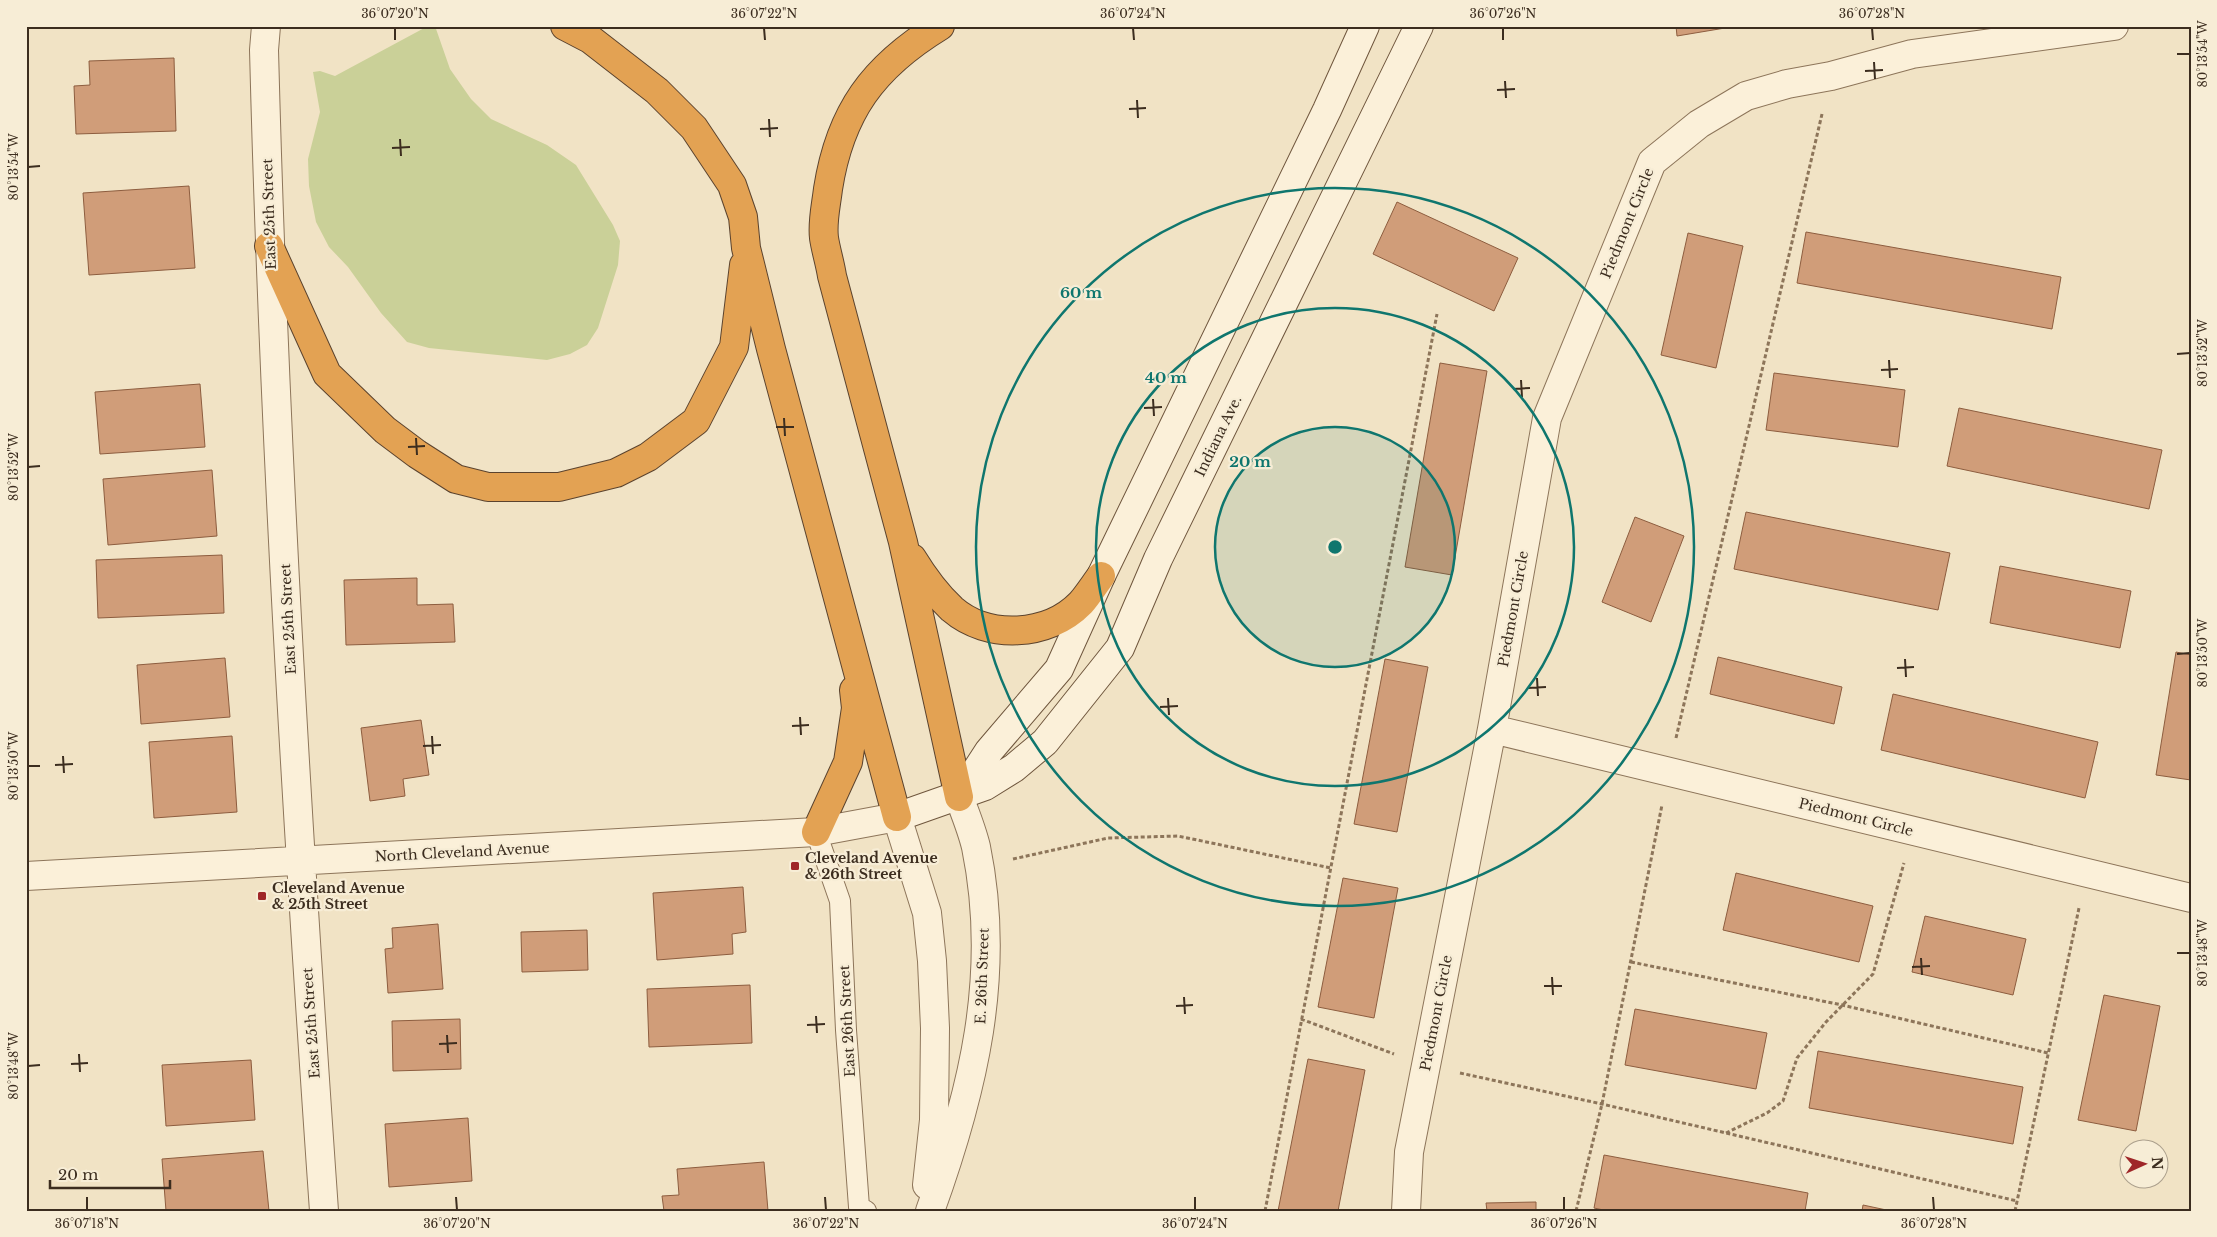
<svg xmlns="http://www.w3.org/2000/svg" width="2217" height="1237" font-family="'Libre Baskerville',serif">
<rect width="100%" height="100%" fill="#f1e3c5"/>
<path fill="#cad098" d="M428 26H435L450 69 471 99 491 119 547 145 576 165 613 225 620 241 618 265 598 328 587 345 570 354 547 360 429 348 407 342 381 313 348 267 329 247 316 222 309 186 308 159 320 112 313 72 320 71 335 76Z"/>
<path fill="#d09d79" stroke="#8d5d3f" d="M1676 26H1737L1677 36Z
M174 58 176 131 76 134 74 86 90 85 89 61Z
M189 186 195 268 89 275 83 193Z
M1397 202 1518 258 1494 311 1373 254Z
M1806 232 2061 277 2052 329 1797 283Z
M1688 233 1743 246 1716 368 1661 355Z
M1440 363 1487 371 1452 575 1405 567Z
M1774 373 1905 390 1898 447 1766 430Z
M200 384 205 447 100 454 95 392Z
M1959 408 2162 450 2149 509 1947 466Z
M212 470 217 536 108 545 103 479Z
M1746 512 1950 553 1938 610 1734 569Z
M1635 517 1684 536 1651 622 1602 602Z
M222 555 224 613 98 618 96 560Z
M2000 566 2131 591 2120 648 1990 623Z
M417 578V605L453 604 455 642 346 645 344 580Z
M2176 652 2191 655V780L2156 775Z
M1718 657 1842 687 1834 724 1710 694Z
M225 658 230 717 141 724 137 665Z
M1385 659 1428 667 1397 832 1354 824Z
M1893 694 2098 742 2085 798 1881 750Z
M421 720 429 775 403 779 405 796 370 801 361 728Z
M232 736 237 812 154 818 149 742Z
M1736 873 1873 906 1859 962 1723 930Z
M1343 878 1398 888 1374 1018 1318 1007Z
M743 887 746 932 732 934 733 954 657 960 653 893Z
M1925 916 2026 939 2013 995 1912 972Z
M438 924 443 989 388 993 385 949 393 948 392 928Z
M587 930 588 970 522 972 521 932Z
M750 985 752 1043 649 1047 647 989Z
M2104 995 2160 1006 2136 1131 2078 1120Z
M1635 1009 1767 1033 1756 1089 1625 1065Z
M460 1019 461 1069 393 1071 392 1021Z
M1818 1051 2023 1087 2013 1144 1809 1108Z
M1308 1059 1365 1070 1338 1211H1278Z
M251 1060 255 1120 166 1126 162 1065Z
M468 1118 472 1181 389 1187 385 1124Z
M263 1151 269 1211H166L162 1159Z
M1604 1155 1808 1193 1805 1211H1608L1594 1208Z
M764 1162 768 1211H664L662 1196 679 1195 677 1169Z
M1536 1202V1211H1487L1486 1203Z
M1863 1205 1891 1211H1862Z"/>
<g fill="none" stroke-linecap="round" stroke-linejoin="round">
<defs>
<path id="service" d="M816 832 840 901 846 1030 859 1207 866 1211"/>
<path id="minor" d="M1492 729 2191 898
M897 817 927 913 932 961 935 1028 934 1120 927 1185
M930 1211C973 1092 1002 974 976 847 972 830 965 813 959 797
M1406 1211 1409 1152 1492 729 1547 418 1652 162 1699 124 1746 96 1787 84 1831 76 1912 54 2114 26"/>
<path id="tertiary" d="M266 26 264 50C274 437 297 824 324 1211
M26 876 816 832 897 817"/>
<path id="secondary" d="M959 797 989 751 1059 669 1101 576 1327 110 1365 26
M897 817 985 786 1014 768 1045 742 1120 648 1158 559 1419 26"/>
<path id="motorway" d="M565 26 590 39 657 91 694 128 732 185 743 217 746 248 771 349 897 817
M940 26C873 67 840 112 828 189 826 206 822 222 824 238 826 251 830 263 832 276L903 542 959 797
M269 246 327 374 385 430 417 454 456 479 488 487H559L616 473 648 457 696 421 734 347 744 265
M912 558C923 576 936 594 952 609 988 640 1048 637 1081 603 1088 595 1095 584 1101 576
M816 832 848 762 856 708 854 690"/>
</defs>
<use href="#service" stroke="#8d755a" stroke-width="22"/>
<use href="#minor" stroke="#8d755a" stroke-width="30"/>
<use href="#tertiary" stroke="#8d755a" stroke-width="30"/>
<use href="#secondary" stroke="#6f563d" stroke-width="30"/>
<use href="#motorway" stroke="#5b432e" stroke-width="30"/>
<path stroke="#8d755a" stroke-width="3" stroke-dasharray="4 2.5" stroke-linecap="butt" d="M1676 738 1822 114
M1013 859 1108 838 1178 836 1331 868
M1631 962 1842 1005 2048 1053
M1301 1019 1394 1054
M1460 1073 1602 1104 2017 1201
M1726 1133 1767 1113 1783 1101 1797 1058 1826 1022 1873 974 1904 863
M1265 1211 1437 314
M1576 1211 1602 1104 1662 805
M2015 1211 2079 908"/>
<use href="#service" stroke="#fbf0d9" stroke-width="20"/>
<use href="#minor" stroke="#fbf0d9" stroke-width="28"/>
<use href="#tertiary" stroke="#fbf0d9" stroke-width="28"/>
<use href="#secondary" stroke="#fbf0d9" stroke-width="28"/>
<use href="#motorway" stroke="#e3a253" stroke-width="28"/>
</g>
<path fill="none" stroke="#3c2d1f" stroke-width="2" d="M395 28V40M764 28 765 40M1133 28 1134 40M1503 28V40M1872 28 1873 40M2177 54H2190M1874 62 1875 79M1865 71 1883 70M1505 81 1506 98M1497 90 1515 89M1137 100 1138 118M1129 109 1146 108M769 119 770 137M760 129 778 128M400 139 401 156M392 148 410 147M28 167 40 166M2177 354 2190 353M1889 360 1890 378M1881 370 1898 369M1521 380 1522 397M1513 389 1530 388M1153 399 1154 416M1144 408 1162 407M784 418 785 436M776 427H794M416 438 417 455M408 447 425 446M28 467 40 466M2177 654 2190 653M1905 659 1906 677M1897 668 1914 667M1537 678 1538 696M1528 688 1546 687M1168 698 1169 715M1160 707 1178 706M800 717 801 735M792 726 809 725M432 736 433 754M423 746 441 745M63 756 64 773M55 765 73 764M28 766H40M2177 953H2190M1921 958 1922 975M1912 967 1930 966M1552 977 1553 995M1544 986H1562M1184 997 1185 1014M1176 1006 1193 1005M816 1016 817 1033M807 1025 825 1024M447 1035 448 1053M439 1044 457 1043M79 1054 80 1072M71 1064 88 1063M28 1066 40 1065M87 1197V1210M456 1197 457 1210M825 1197 826 1210M1195 1197V1210M1564 1197V1210M1933 1197 1934 1210"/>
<circle cx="1335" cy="547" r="120" fill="#0f766e" fill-opacity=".12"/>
<g fill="none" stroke="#0f766e" stroke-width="2.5">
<circle cx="1335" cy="547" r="120"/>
<circle cx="1335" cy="547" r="239"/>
<circle cx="1335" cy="547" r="359"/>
</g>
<g fill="#9f2729" stroke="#f7edd6" stroke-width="2">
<rect x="790" y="861" width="10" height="10" rx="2.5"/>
<rect x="257" y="891" width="10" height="10" rx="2.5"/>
</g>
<g text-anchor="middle" stroke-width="4.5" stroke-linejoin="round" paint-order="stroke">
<g font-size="14" fill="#3c2d1f" stroke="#f7edd6">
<text transform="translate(269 214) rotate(-92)" y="5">East 25th Street</text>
<text transform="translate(1627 223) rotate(-68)" y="5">Piedmont Circle</text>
<text transform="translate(1218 436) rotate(-64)" y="5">Indiana Ave.</text>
<text transform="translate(1513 609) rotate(-80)" y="5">Piedmont Circle</text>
<text transform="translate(288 619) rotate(-93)" y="5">East 25th Street</text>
<text transform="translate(1856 817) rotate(14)" y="5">Piedmont Circle</text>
<text transform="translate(462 852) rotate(-3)" y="5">North Cleveland Avenue</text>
<text transform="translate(982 976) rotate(-88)" y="5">E. 26th Street</text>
<text transform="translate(1436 1013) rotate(-79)" y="5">Piedmont Circle</text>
<text transform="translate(847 1021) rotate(-93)" y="5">East 26th Street</text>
<text transform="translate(311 1023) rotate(-94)" y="5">East 25th Street</text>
</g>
<g font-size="14" font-weight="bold" fill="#3c2d1f" stroke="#f7edd6" text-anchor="start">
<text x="805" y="863">Cleveland Avenue<tspan x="805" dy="16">&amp; 26th Street</tspan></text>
<text x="272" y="893">Cleveland Avenue<tspan x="272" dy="16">&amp; 25th Street</tspan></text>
</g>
</g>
<circle cx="1335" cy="547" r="8" fill="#0f766e" stroke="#f7edd6" stroke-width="2.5"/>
<g font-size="15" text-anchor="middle" font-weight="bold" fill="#0f766e" stroke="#f7edd6" stroke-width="4.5" stroke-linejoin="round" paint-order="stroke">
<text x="1081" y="298">60 m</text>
<text x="1166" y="383">40 m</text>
<text x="1250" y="467">20 m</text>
</g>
<rect width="2217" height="1237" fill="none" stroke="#f7edd6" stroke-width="55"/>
<g transform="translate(2144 1164) rotate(87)"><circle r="24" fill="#f7edd6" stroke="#aca08d"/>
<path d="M0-4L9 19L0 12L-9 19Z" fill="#9f2729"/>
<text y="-8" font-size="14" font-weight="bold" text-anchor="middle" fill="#3c2d1f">N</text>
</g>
<path d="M50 1180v8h120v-8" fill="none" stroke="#3c2d1f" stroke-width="2.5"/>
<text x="58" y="1180" font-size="15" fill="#3c2d1f" stroke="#f7edd6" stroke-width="4" paint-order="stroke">20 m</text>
<rect x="28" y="28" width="2162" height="1182" fill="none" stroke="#3c2d1f" stroke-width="2"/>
<g font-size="12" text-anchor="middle" fill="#3c2d1f">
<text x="395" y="18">36°07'20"N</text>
<text x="764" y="18">36°07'22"N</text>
<text x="1133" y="18">36°07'24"N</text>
<text x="1503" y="18">36°07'26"N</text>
<text x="1872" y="18">36°07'28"N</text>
<text transform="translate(2203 54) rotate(-90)" y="4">80°13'54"W</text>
<text transform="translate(14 167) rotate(-90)" y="4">80°13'54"W</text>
<text transform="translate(2203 353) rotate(-90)" y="4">80°13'52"W</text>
<text transform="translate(14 467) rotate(-90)" y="4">80°13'52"W</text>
<text transform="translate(2203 653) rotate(-90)" y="4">80°13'50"W</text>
<text transform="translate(14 766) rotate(-90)" y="4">80°13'50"W</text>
<text transform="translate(2203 953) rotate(-90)" y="4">80°13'48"W</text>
<text transform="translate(14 1066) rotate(-90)" y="4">80°13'48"W</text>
<text x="87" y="1228">36°07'18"N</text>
<text x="457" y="1228">36°07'20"N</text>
<text x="826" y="1228">36°07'22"N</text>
<text x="1195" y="1228">36°07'24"N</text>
<text x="1564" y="1228">36°07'26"N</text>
<text x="1934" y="1228">36°07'28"N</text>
</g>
</svg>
